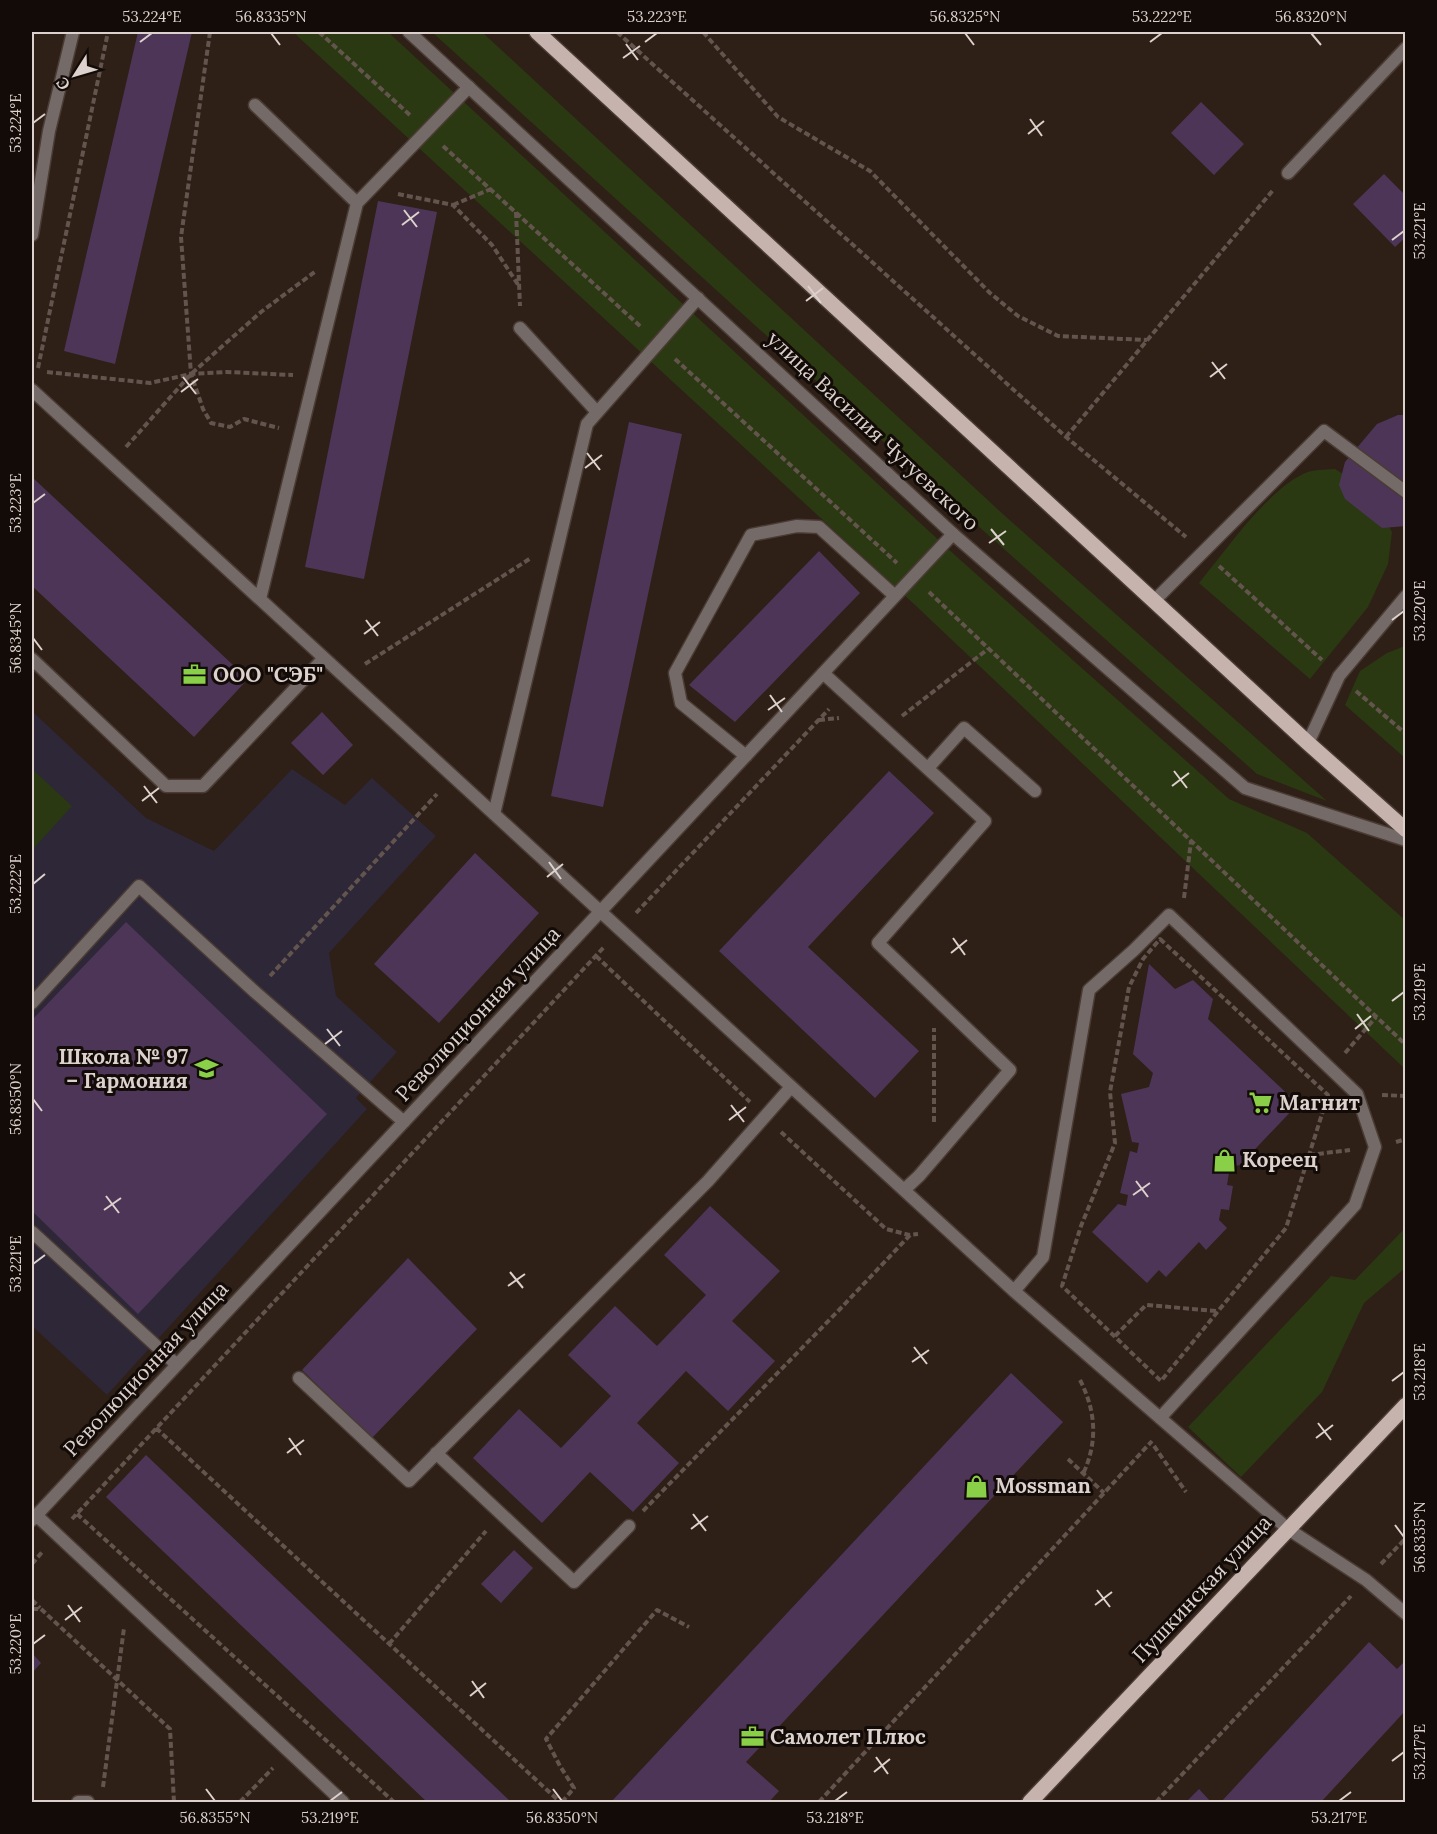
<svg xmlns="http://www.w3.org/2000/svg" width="1437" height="1834" font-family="Lora,serif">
<rect width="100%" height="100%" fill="#2e1f17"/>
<path fill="#2d2737" d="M32 711 146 818 214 851 292 769 345 805 372 778 436 836 329 953 336 996 397 1052 356 1098 367 1109 107 1395 32 1326Z"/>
<path fill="#2b3912" d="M293 32H388L957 557 1229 799 1307 833 1405 920V1069L914 604Z
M432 32H482L1005 516 1327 801 1257 774 877 436Z
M1335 469 1361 485 1379 508 1392 532 1388 564 1368 607 1310 679 1199 583C1226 550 1266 492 1303 474 1312 469 1325 470 1335 469Z
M1405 646H1406L1405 758 1345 705 1360 671 1387 653Z
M32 769 72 806 32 850Z
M1405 1228V1268L1364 1303 1322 1392 1241 1477 1188 1427 1331 1276 1355 1280Z"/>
<path fill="#4d3558" d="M138 32H192L115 364 64 351Z
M1201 102 1244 144 1214 175 1171 133Z
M1384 174 1406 196V237L1395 247 1353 204Z
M378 201 437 212 364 579 305 567Z
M1398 415H1406V526L1382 528 1345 499 1339 485 1345 462 1377 424Z
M629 422 682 434 603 807 551 796Z
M32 477 248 679 194 737 32 586Z
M819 551 860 593 735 722 689 685Z
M322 712 353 745 323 775 291 743Z
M889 771 934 813 808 947 919 1051 875 1098 719 951Z
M475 853 539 913 439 1023 374 964Z
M126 922 327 1114 138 1314 32 1211V1020Z
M1149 964 1175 989 1193 980 1213 999 1208 1019 1298 1104 1240 1165 1230 1167 1227 1185 1233 1186 1229 1210 1221 1209 1219 1220 1227 1228 1206 1250 1199 1242 1166 1277 1159 1270 1147 1283 1092 1232 1118 1204 1126 1206 1128 1195 1120 1193 1130 1151 1137 1153 1139 1143 1132 1142 1121 1094 1149 1087 1153 1073 1133 1054Z
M710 1206 780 1271 732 1321 775 1361 728 1411 686 1371 637 1423 679 1463 633 1512 590 1472 542 1523 473 1458 519 1409 561 1448 611 1396 568 1355 615 1306 657 1346 706 1295 664 1255Z
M408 1258 477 1329 372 1438 302 1370Z
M1011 1373 1063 1422 746 1762 779 1791 769 1802H611Z
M146 1455 511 1802H427L106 1497Z
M514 1550 533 1568 501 1603 481 1584Z
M1369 1642 1397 1669 1403 1663 1406 1665V1710L1321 1802H1221Z
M32 1653 41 1663 32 1673Z
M1199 1789 1211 1802H1186Z"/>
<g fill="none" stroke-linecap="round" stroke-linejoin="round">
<defs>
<path id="lane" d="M255 105 357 203
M32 235 49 131 73 32
M520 328 597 412
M32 390 1014 1291 1288 1529 1366 1580 1406 1614
M260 599 357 203 469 87
M1154 601 1324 431 1406 492
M32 659 166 786H203L324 658
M823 673 985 821 878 943 1010 1070 919 1176 904 1190
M1308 743 1339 676 1406 596
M746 756 681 703 675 673 751 535 797 526 819 527 895 596
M928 768 964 728 1035 791
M494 814 587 424 698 298
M32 1003 139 886 255 992 404 1122
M32 1232 177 1365
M1014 1291 1043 1257 1089 990 1134 950 1169 915 1357 1094 1375 1147 1355 1205 1160 1418
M299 1378 409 1481 708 1181 791 1087
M436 1453 574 1582 629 1526
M36 1515 343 1802
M32 1520 953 534
M78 1802H88"/>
<path id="street" d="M409 32 953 534 1245 788 1406 840
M1288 173 1406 48"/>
<path id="primary" d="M537 32 1308 743 1406 830
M1030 1802 1406 1405"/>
</defs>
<use href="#lane" stroke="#4a3b34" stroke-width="15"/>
<use href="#street" stroke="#4a3b34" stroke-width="15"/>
<use href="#primary" stroke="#4a3b34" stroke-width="18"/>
<path stroke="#63554e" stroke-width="4" stroke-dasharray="6 3" stroke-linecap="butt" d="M210 32 181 237 191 374 203 409 211 423 230 427 244 419 279 428
M319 32 411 116
M617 32 1066 437 1186 537
M703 32 778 117 870 171 990 293 1018 316 1058 336 1147 340
M443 146 641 327
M398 194 453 205 492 245 519 286
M453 205 491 189
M516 212 520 306
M675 359 897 563
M38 368 108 32
M47 372 150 383 191 374 227 372 293 375
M1066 437 1274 189
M126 447 191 374 261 312 316 271
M1219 566 1322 660
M929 592 1406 1045
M365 664 531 558
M1356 691 1406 734
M902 716 988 649
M819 720 839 718
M1184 898 1191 841
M636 913 829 709
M1160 939 1328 1095 1286 1228 1161 1381 1062 1286 1081 1226 1115 1143 1110 1092 1129 987 1143 959Z
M596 956 750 1102
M270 976 437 794
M1345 1053 1376 1017
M1382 1095 1406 1096
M934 1122V1028
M781 1132 886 1229 909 1235 918 1234
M1396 1142 1406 1139
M1309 1155 1350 1150
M1115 1336 1146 1305 1217 1311
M1080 1380C1096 1411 1098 1442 1083 1474
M156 1428 560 1802
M1154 1446 1186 1492
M1068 1459 1104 1493
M643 1511 840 1309 911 1234
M77 1514 394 1802
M72 1519 604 947
M32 1564 43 1551
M1381 1564 1406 1538
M32 1600 40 1608
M32 1609H41L170 1729 174 1802
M389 1644 486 1531
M103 1787 124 1628
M240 1802 273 1768
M562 1802 574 1788 560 1766 546 1739 657 1610 689 1627
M819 1802 1152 1441
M1156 1802 1351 1596"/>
<use href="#lane" stroke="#746a68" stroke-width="12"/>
<use href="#street" stroke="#746a68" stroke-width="12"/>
<use href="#primary" stroke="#c7b3ae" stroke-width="15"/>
</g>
<path fill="none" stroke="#dcd1cc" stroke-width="2" d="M271 33 280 45M965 33 974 45M1311 33 1321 45M140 42 152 33M645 42 657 33M1150 42 1162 33M626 44 638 60M623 58 640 46M1030 119 1042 136M33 123 45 114M1028 134 1044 121M404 210 417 227M402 225 419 212M1392 240 1404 231M808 286 821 303M806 301 823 288M1212 362 1225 379M183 377 196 394M1210 377 1227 364M181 392 198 379M587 453 600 470M585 468 602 455M33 503 45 494M991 529 1004 545M989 543 1006 531M366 620 378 636M1392 620 1404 611M364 634 380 622M33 638 42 650M770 695 782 712M768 710 785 698M1174 771 1187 788M144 786 157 803M1172 786 1189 773M142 801 159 788M549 862 561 879M547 877 563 864M33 884 45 874M953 938 965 955M951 953 967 940M1392 1001 1404 992M1357 1014 1369 1031M327 1029 340 1046M1355 1029 1371 1016M325 1044 342 1031M33 1099 42 1111M731 1105 744 1122M729 1120 746 1107M1136 1181 1148 1197M1133 1195 1150 1183M106 1196 119 1213M104 1210 121 1198M33 1264 45 1255M510 1272 523 1288M508 1286 525 1274M914 1347 927 1364M912 1362 929 1350M1392 1381 1404 1372M1318 1423 1331 1440M289 1438 301 1455M1316 1438 1333 1425M287 1453 304 1440M693 1514 706 1531M1395 1525 1404 1537M691 1529 708 1516M1097 1590 1110 1607M68 1605 80 1622M1095 1605 1112 1592M65 1620 82 1607M33 1644 45 1635M472 1681 484 1698M470 1696 486 1683M876 1757 888 1774M1392 1761 1404 1752M874 1772 890 1759M206 1789 215 1801M553 1789 562 1801M330 1801 342 1792M835 1801 847 1792M1339 1801 1351 1792"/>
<defs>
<symbol id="office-bare" viewBox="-9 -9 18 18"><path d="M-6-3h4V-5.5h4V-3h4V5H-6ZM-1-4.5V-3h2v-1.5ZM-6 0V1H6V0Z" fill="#89cf48" stroke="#120b07" stroke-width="2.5" paint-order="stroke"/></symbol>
<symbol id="school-bare" viewBox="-9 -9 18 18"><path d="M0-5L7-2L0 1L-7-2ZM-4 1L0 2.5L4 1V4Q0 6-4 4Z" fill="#89cf48" stroke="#120b07" stroke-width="2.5" paint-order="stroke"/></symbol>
<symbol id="supermarket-bare" viewBox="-9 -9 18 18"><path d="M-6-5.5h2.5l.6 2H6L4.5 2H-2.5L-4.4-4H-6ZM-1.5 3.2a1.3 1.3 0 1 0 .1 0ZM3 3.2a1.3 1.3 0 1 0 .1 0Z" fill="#89cf48" stroke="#120b07" stroke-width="2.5" paint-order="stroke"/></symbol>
<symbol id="shop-bare" viewBox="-9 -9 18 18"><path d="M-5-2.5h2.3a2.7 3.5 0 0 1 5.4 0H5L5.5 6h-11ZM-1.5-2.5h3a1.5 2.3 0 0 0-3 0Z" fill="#89cf48" stroke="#120b07" stroke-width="2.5" paint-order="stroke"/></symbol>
</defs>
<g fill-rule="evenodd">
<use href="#office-bare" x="178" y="658" width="33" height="33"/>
<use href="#school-bare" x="190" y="1052" width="33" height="33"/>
<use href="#supermarket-bare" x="1244" y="1086" width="33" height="33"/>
<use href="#shop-bare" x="1208" y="1144" width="33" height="33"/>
<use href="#shop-bare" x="960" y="1470" width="33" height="33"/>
<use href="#office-bare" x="736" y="1720" width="33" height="33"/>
</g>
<g text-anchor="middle" stroke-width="6" stroke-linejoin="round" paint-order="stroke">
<g font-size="21" fill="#dcd1cc" stroke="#120b07">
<text transform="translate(873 431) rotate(43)" y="7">улица Василия Чугуевского</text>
<text transform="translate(478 1014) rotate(-47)" y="7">Революционная улица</text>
<text transform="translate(146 1369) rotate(-47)" y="7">Революционная улица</text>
<text transform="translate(1202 1589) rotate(-47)" y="7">Пушкинская улица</text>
</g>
<g font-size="21" font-weight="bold" fill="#dcd1cc" stroke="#120b07" text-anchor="start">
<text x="213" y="682">ООО "СЭБ"</text>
<text x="188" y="1064" text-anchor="end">Школа № 97<tspan x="188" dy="24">– Гармония</tspan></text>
<text x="1279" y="1110">Магнит</text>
<text x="1242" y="1167">Кореец</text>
<text x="995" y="1493">Mossman</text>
<text x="770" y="1744">Самолет Плюс</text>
</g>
</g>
<rect width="1437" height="1834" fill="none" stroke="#120b07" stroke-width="66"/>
<g transform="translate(75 75) rotate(233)" stroke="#120b07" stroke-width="4.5" paint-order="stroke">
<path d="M0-4.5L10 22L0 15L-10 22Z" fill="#dcd1cc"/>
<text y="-9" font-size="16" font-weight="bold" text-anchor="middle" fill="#dcd1cc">С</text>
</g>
<rect x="33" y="33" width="1371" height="1768" fill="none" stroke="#dcd1cc" stroke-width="2"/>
<g font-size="15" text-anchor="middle" fill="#dcd1cc">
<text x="152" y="22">53.224°E</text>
<text x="271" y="22">56.8335°N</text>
<text x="657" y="22">53.223°E</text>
<text x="965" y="22">56.8325°N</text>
<text x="1162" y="22">53.222°E</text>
<text x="1311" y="22">56.8320°N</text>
<text transform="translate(16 123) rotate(-90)" y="5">53.224°E</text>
<text transform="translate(1420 231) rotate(-90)" y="5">53.221°E</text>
<text transform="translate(16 503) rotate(-90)" y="5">53.223°E</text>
<text transform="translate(1420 611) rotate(-90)" y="5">53.220°E</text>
<text transform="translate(16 638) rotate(-90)" y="5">56.8345°N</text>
<text transform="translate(16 884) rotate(-90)" y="5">53.222°E</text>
<text transform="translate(1420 992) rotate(-90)" y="5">53.219°E</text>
<text transform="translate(16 1099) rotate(-90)" y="5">56.8350°N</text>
<text transform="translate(16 1264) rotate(-90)" y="5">53.221°E</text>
<text transform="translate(1420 1372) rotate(-90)" y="5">53.218°E</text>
<text transform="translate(1420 1537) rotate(-90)" y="5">56.8335°N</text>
<text transform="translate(16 1644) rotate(-90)" y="5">53.220°E</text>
<text transform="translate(1420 1752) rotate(-90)" y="5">53.217°E</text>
<text x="215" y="1823">56.8355°N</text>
<text x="330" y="1823">53.219°E</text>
<text x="562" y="1823">56.8350°N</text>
<text x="835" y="1823">53.218°E</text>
<text x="1339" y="1823">53.217°E</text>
</g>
</svg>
